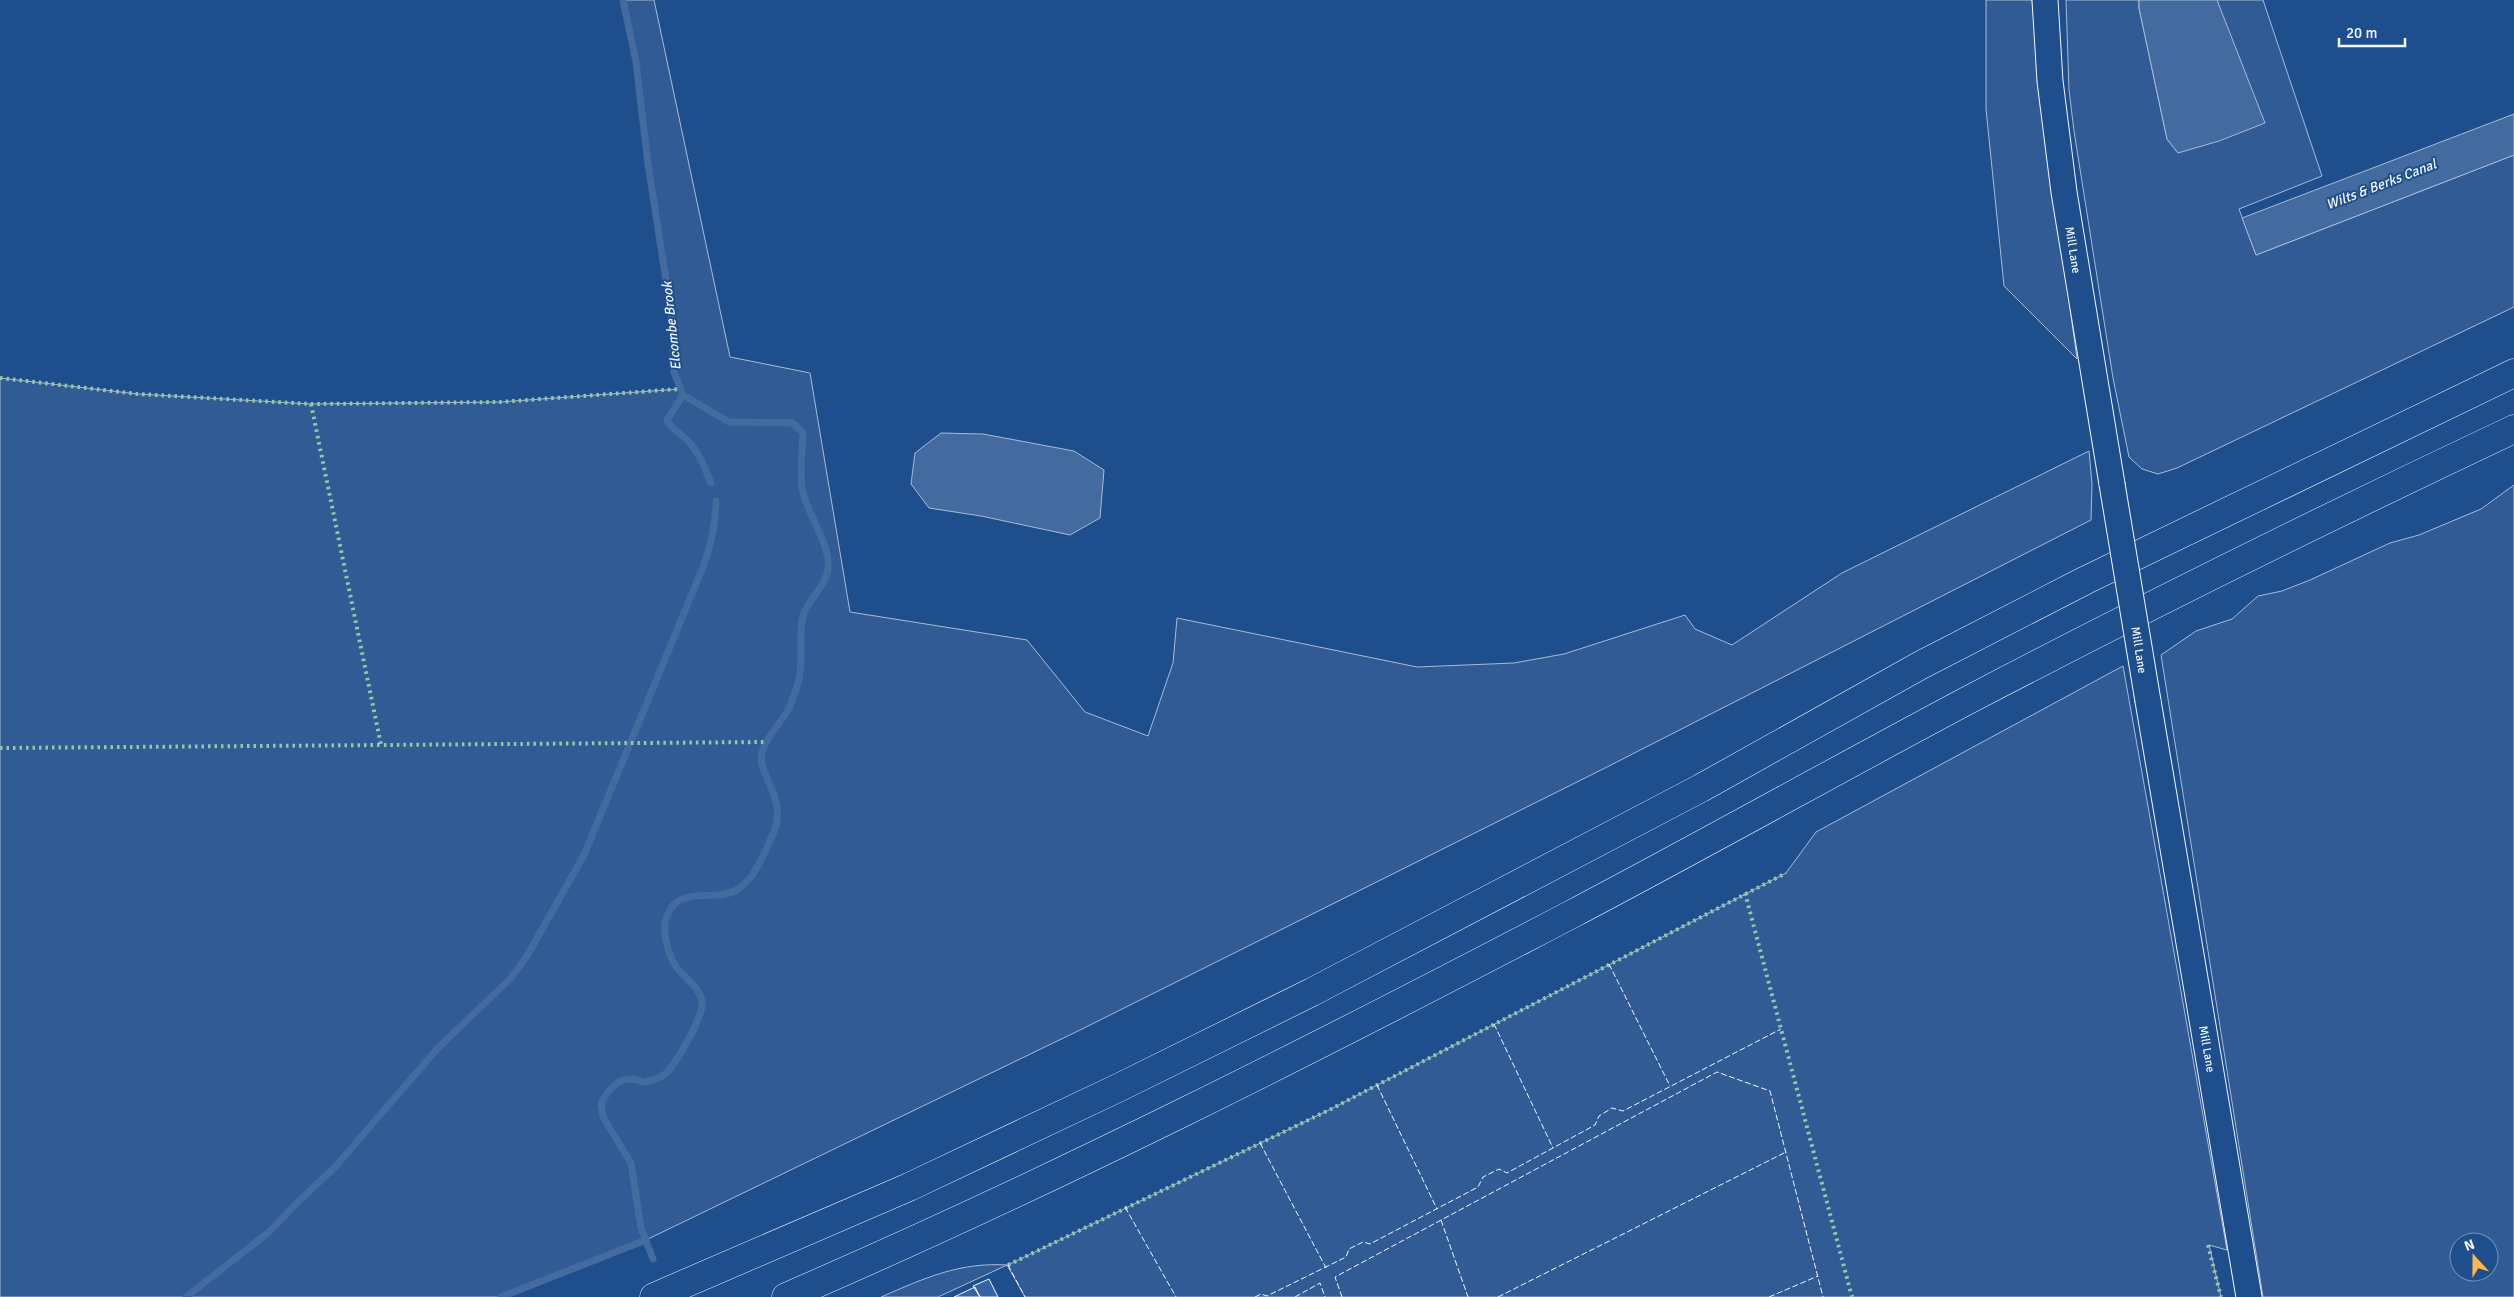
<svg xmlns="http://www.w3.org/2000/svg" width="2514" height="1297" font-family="Signika,sans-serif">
<rect width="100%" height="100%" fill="#1f4e8c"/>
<path fill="#305b95" stroke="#a8bbd7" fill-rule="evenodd" d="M623 0H654L730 357 810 373 850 612 1027 640 1085 712 1148 736 1173 663 1177 618 1417 667 1514 663 1564 654 1685 615 1695 629 1732 645 1842 573 2089 451 2092 484 2091 520 1607 767 1080 1030 646 1240 502 1297H0V378L138 394 311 404 500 402 679 389 674 372 672 319 648 164 636 62Z
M1986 0H2032L2042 102 2077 359 2004 286 1986 109Z
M2066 0H2139V8L2167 139 2178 153 2228 33 2217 0H2263L2322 176 2239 209 2256 255 2514 155V307L2177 468 2158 474 2142 469 2129 457 2113 378 2074 131 2069 90Z
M2514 485V1297H2263L2161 655 2196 631 2232 619 2258 596 2282 591 2310 580 2390 543 2419 535 2481 509ZM2459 1242H2489V1272H2459Z
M2123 666 2227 1250 2209 1245 2221 1297H1025L1007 1265 938 1297H881C925 1278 959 1262 1008 1265L1331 1109 1786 873 1816 832Z"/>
<path fill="#446ba0" stroke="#a8bbd7" d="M2139 0H2217L2265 123 2219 141 2178 153 2167 139 2139 8Z
M2514 114V155L2256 255 2242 218Z
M941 433 983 434 1074 451 1104 470 1100 518 1070 535 981 516 929 508 911 484 915 453Z"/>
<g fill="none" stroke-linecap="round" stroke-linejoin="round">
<path stroke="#446ba0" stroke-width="7" d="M623 0 636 62 648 164 672 319 674 372 683 395 729 422 793 423 803 433C802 447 800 475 802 488 806 513 831 544 828 569 826 585 810 598 804 613 797 632 805 659 798 683 795 692 792 703 787 712 779 724 766 738 762 752 756 774 789 798 773 834 765 851 755 879 738 889 715 904 679 883 667 916 661 931 668 955 677 968 686 979 700 988 702 1002 704 1016 676 1064 665 1074 659 1079 651 1081 644 1082 623 1073 610 1085 601 1104L603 1117 631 1163 641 1228 653 1259
M683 395 667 420C671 429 679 432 686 439 698 450 705 468 711 483
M186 1297 269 1232 297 1203 336 1166 437 1049 510 979 527 956 584 855 703 567C711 545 716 525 716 501
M501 1297 646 1240"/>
</g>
<path fill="#3563a3" stroke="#f2f6ff" d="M989 1279 998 1297H980L973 1286Z
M975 1287 980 1297H954Z"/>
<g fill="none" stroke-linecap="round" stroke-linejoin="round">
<defs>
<path id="minor" d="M2045 0 2050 81 2064 192 2112 484
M2148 701 2249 1297"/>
<path id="highway" d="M654 1297 909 1187 1118 1088 1312 992 1701 788 1921 665 2086 580 2514 373
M786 1297C1054 1181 1314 1049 1572 914 1707 843 1840 768 1974 697 2152 604 2332 515 2514 429"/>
</defs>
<use href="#minor" stroke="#f2f6ff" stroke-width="27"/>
<use href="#highway" stroke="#f2f6ff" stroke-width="29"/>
<use href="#minor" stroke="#1f4e8c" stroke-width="25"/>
<use href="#highway" stroke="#1f4e8c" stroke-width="28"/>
<defs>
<path id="minor-bridge" d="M2112 484 2148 701"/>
</defs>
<use href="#minor-bridge" stroke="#f2f6ff" stroke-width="27" stroke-linecap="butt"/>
<use href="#minor-bridge" stroke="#1f4e8c" stroke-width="25"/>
<path stroke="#97c8a6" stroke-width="4" stroke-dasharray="2.5 4" stroke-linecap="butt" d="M0 378 138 394 311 404 500 402 679 389
M311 404 381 745 767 742
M0 748 381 745
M1745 893 1852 1297
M2208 1245 2221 1297
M1008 1265 1331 1109 1786 873"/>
<path stroke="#f2f6ff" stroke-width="1" stroke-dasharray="6 2.5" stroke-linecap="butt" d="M1609 964 1670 1086
M1494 1024 1553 1148
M1377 1085 1437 1209
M1260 1143 1326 1268
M1125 1207 1176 1297
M1441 1220 1468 1297
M1008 1265 1025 1297
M1255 1297 1261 1294 1267 1296 1346 1257 1349 1249 1363 1242 1370 1244 1478 1187 1483 1177 1499 1169 1507 1173 1595 1125 1599 1116 1612 1108 1623 1111 1781 1029
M1295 1297 1320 1283 1325 1297
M1342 1297 1335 1277 1717 1072 1770 1091 1823 1297
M1498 1297 1786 1152
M1769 1297 1818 1276"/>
</g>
<g text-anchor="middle" stroke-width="4" stroke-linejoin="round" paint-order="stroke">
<g font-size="12" fill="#f2f6ff" stroke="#1f4e8c">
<text transform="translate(2073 250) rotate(81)" y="4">Mill Lane</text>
<text transform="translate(2139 650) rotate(81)" y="4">Mill Lane</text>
<text transform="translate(2207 1049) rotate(80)" y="4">Mill Lane</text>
</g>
<g font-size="14" font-style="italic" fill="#f2f6ff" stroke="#1f4e8c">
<text transform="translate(2381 184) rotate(-21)" y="5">Wilts &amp; Berks Canal</text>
<text transform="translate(671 326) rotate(-96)" y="5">Elcombe Brook</text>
</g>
</g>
<g transform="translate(2474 1257) rotate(339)"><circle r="24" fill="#1f4e8c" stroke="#7391ba"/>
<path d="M0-4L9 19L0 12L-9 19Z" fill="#ffb74d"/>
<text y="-8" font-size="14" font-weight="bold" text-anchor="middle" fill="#f2f6ff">N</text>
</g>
<path d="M2339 38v8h66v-8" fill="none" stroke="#f2f6ff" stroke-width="2.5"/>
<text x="2346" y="38" font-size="15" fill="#f2f6ff" stroke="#1f4e8c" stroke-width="4" paint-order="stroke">20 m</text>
</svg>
